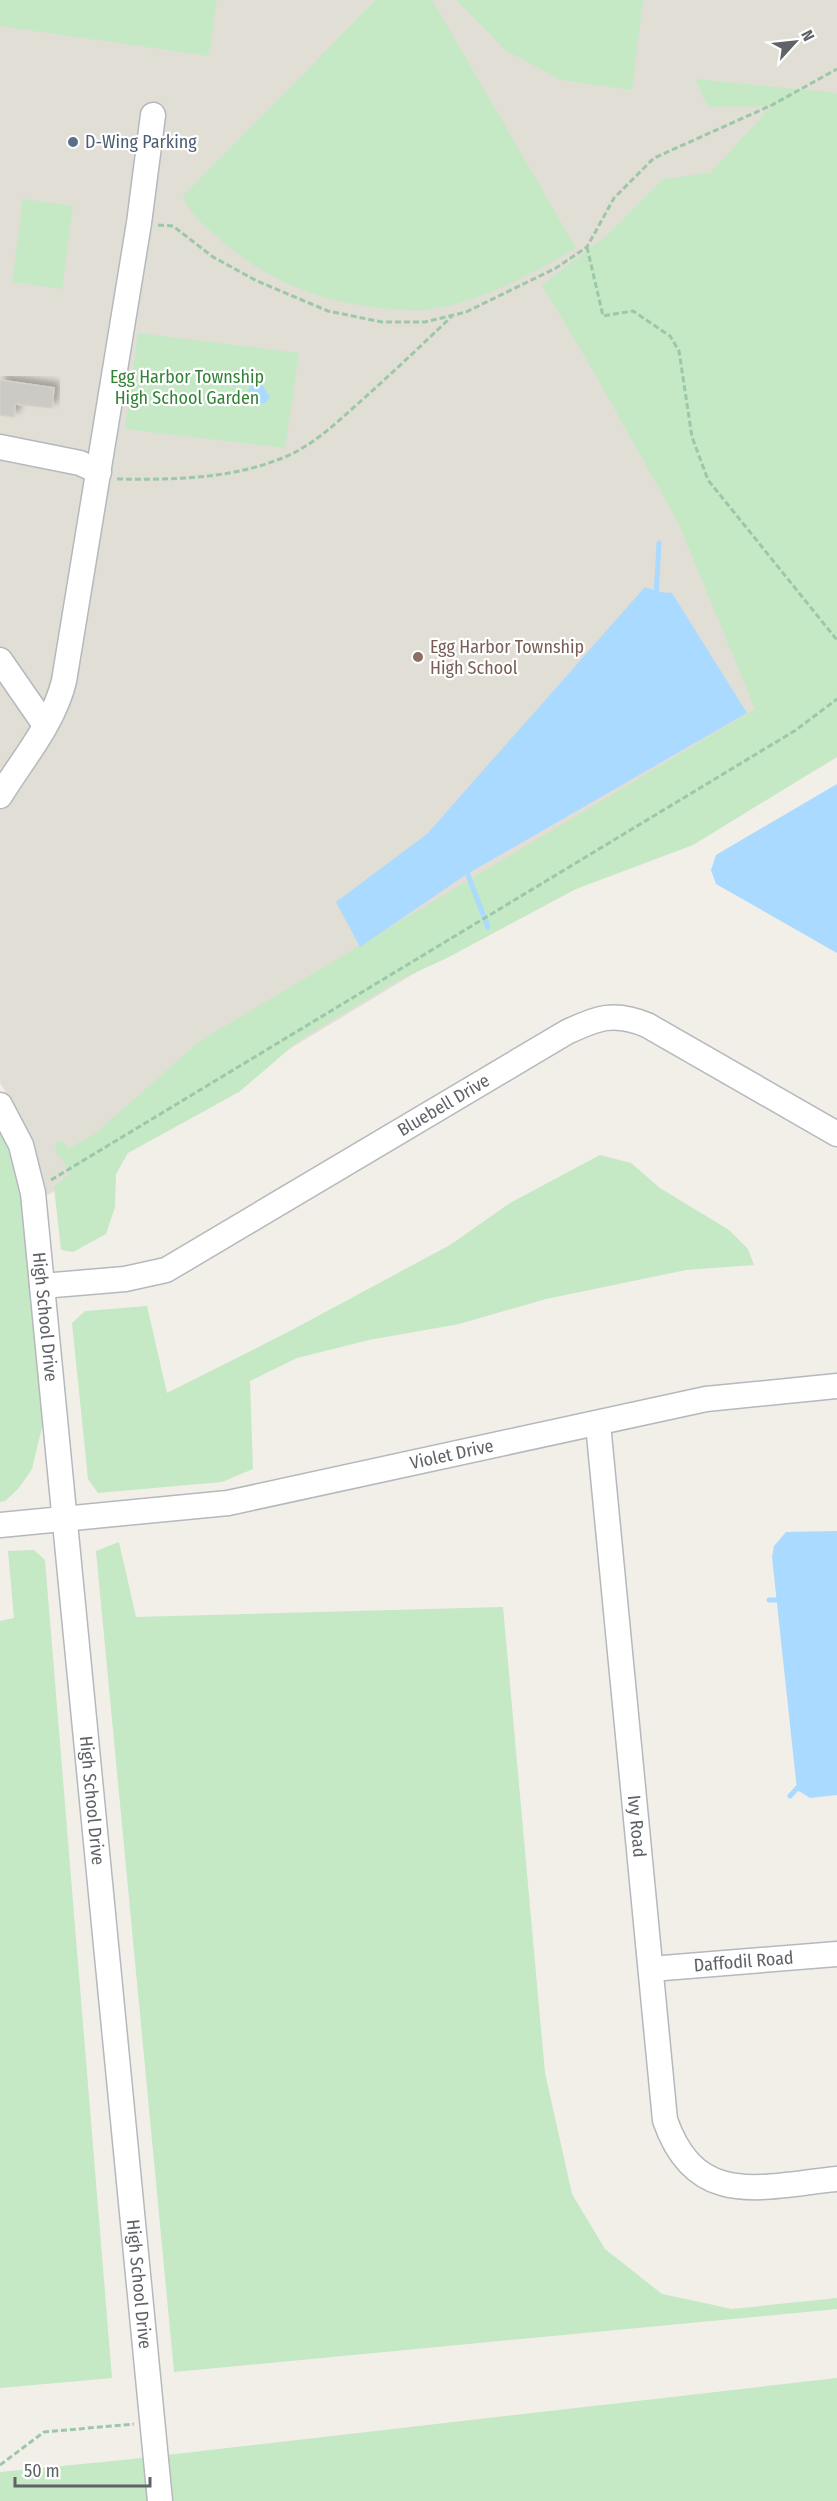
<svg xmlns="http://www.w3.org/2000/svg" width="837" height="2501" font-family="'Fira Sans Condensed',sans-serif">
<defs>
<filter id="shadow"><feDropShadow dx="5.5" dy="-5.5" stdDeviation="3" flood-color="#0004"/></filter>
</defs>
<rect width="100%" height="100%" fill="#f1efe8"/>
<path fill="#e1ded6" d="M0 0H837V718L46 1196 33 1143 13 1103 0 1083Z"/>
<path fill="#c5e8c5" d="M0 0H217L209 56 0 26Z
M376 0H432L576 248C531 275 479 303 426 310 411 312 395 309 381 308 317 302 261 278 214 234 201 223 189 212 183 196Z
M457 0H643L632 90 561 80 505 50Z
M695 79 837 93V757L693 845 576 889 447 958 395 982 301 1039 239 1092 128 1153 116 1174 115 1207 106 1234 73 1252 61 1250 54 1187 70 1173 63 1160 55 1152 57 1141 63 1142 68 1149 97 1132 200 1041 755 709 679 524 595 374 542 285 606 236 663 179 710 173 772 106 708 107Z
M23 199 73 206 62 289 12 282Z
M138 333 299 353 285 448 125 429Z
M0 1130 13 1162 20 1187 43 1423 32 1469 18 1489 5 1501 0 1502Z
M600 1155 631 1163 660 1188 729 1230 748 1249 754 1265 686 1270 546 1299 459 1324 369 1340 297 1358 250 1381 253 1469 222 1482 98 1493 88 1479 72 1323 85 1311 147 1306 167 1393 290 1331 450 1245 510 1203Z
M119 1542 136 1617 503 1607 545 2073 572 2194 605 2249 662 2294 732 2309 837 2298V2309L174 2372 96 1551Z
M34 1550 45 1560 112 2378 0 2388V1621L14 1618 8 1551Z
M837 2378V2501H0V2472L123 2460Z"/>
<path fill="#aadaff" d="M256 379 261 383 270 397 266 403 255 404 248 390Z
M645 587 658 592 672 593 747 713 467 874 360 947 336 902 427 834Z
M837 784V953L716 884 711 870 716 855Z
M837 1531V1795L810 1798 797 1790 772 1557 774 1546 786 1532Z"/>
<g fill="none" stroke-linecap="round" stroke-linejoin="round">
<path stroke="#aadaff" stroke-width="5" d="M656 598 659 543
M466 870 488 927
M769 1600H782
M790 1796 801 1784"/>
</g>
<path fill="#cccac5" stroke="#d6d1c6" stroke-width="1.5" filter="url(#shadow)" d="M0 380 54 388 52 408 15 404 14 417 0 415Z"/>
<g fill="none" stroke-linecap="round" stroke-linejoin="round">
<defs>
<g id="minor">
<path d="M0 447 80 463 99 472"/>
<path d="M0 660 45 725"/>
<path d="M0 796C22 760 54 723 64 681L139 223 153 115"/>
<path id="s1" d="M0 1105 21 1145 33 1193 160 2501"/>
<path id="s2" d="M42 1286 125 1279 166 1270 567 1032C597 1018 614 1011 647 1025L837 1134"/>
<path id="s3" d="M598 1424 665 2120C696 2210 763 2186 837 2179"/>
<path id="s4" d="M0 1525 228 1503 706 1399 837 1386"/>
<path id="s5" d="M651 1969 837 1954"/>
</g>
</defs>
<use href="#minor" stroke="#b5b8bc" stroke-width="27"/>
<path stroke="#9cc7a9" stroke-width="3" stroke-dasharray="6 3" stroke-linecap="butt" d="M158 225 173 226 213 257 257 281 328 311 382 322H425L466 312 556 268 587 247 614 198 654 158 772 105 837 69
M587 247 603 316 633 311 670 336 679 351 692 437 708 480 837 640
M117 479C171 480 229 479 280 459 312 447 336 423 361 401 392 373 422 345 452 316
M51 1180 796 730 837 699
M0 2465 44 2432 134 2424"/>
<use href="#minor" stroke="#fff" stroke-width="24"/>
</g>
<circle fill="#5c6f8a" stroke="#fff" stroke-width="2" cx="73" cy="142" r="6"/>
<circle fill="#8d6e63" stroke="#fff" stroke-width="2" cx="418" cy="657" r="6"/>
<g text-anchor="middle" stroke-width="4.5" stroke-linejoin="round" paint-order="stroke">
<g font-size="18" fill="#4e5e75" stroke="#fff" text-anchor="start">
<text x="85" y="148">D-Wing Parking</text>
</g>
<g font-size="18" fill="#348238" stroke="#fff">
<text x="187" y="383">Egg Harbor Township<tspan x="187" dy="21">High School Garden</tspan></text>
</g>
<g font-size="18" fill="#785e54" stroke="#fff" text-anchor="start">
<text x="430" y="653">Egg Harbor Township<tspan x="430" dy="21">High School</tspan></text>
</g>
<g font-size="18" fill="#5f6368" stroke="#fff">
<text dy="6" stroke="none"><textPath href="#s2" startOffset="448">Bluebell Drive</textPath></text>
<text dy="6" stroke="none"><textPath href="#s1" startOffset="219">High School Drive</textPath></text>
<text dy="6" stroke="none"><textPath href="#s4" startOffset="458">Violet Drive</textPath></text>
<text dy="6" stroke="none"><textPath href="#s1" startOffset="705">High School Drive</textPath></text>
<text dy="6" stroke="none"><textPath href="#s3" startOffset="404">Ivy Road</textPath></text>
<text dy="6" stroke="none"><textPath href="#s5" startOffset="93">Daffodil Road</textPath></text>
<text dy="6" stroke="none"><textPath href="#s1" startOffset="1191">High School Drive</textPath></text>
</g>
</g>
<g transform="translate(795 42) rotate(63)" stroke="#ffffff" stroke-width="4.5" paint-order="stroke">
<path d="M0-4.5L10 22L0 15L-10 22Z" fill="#5f6368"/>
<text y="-9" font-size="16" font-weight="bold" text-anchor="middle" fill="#5f6368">N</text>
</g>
<path d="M15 2477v9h135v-9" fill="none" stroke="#5f6368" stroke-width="3"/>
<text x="24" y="2477" font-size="18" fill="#5f6368" stroke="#ffffff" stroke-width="4.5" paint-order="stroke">50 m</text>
</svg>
